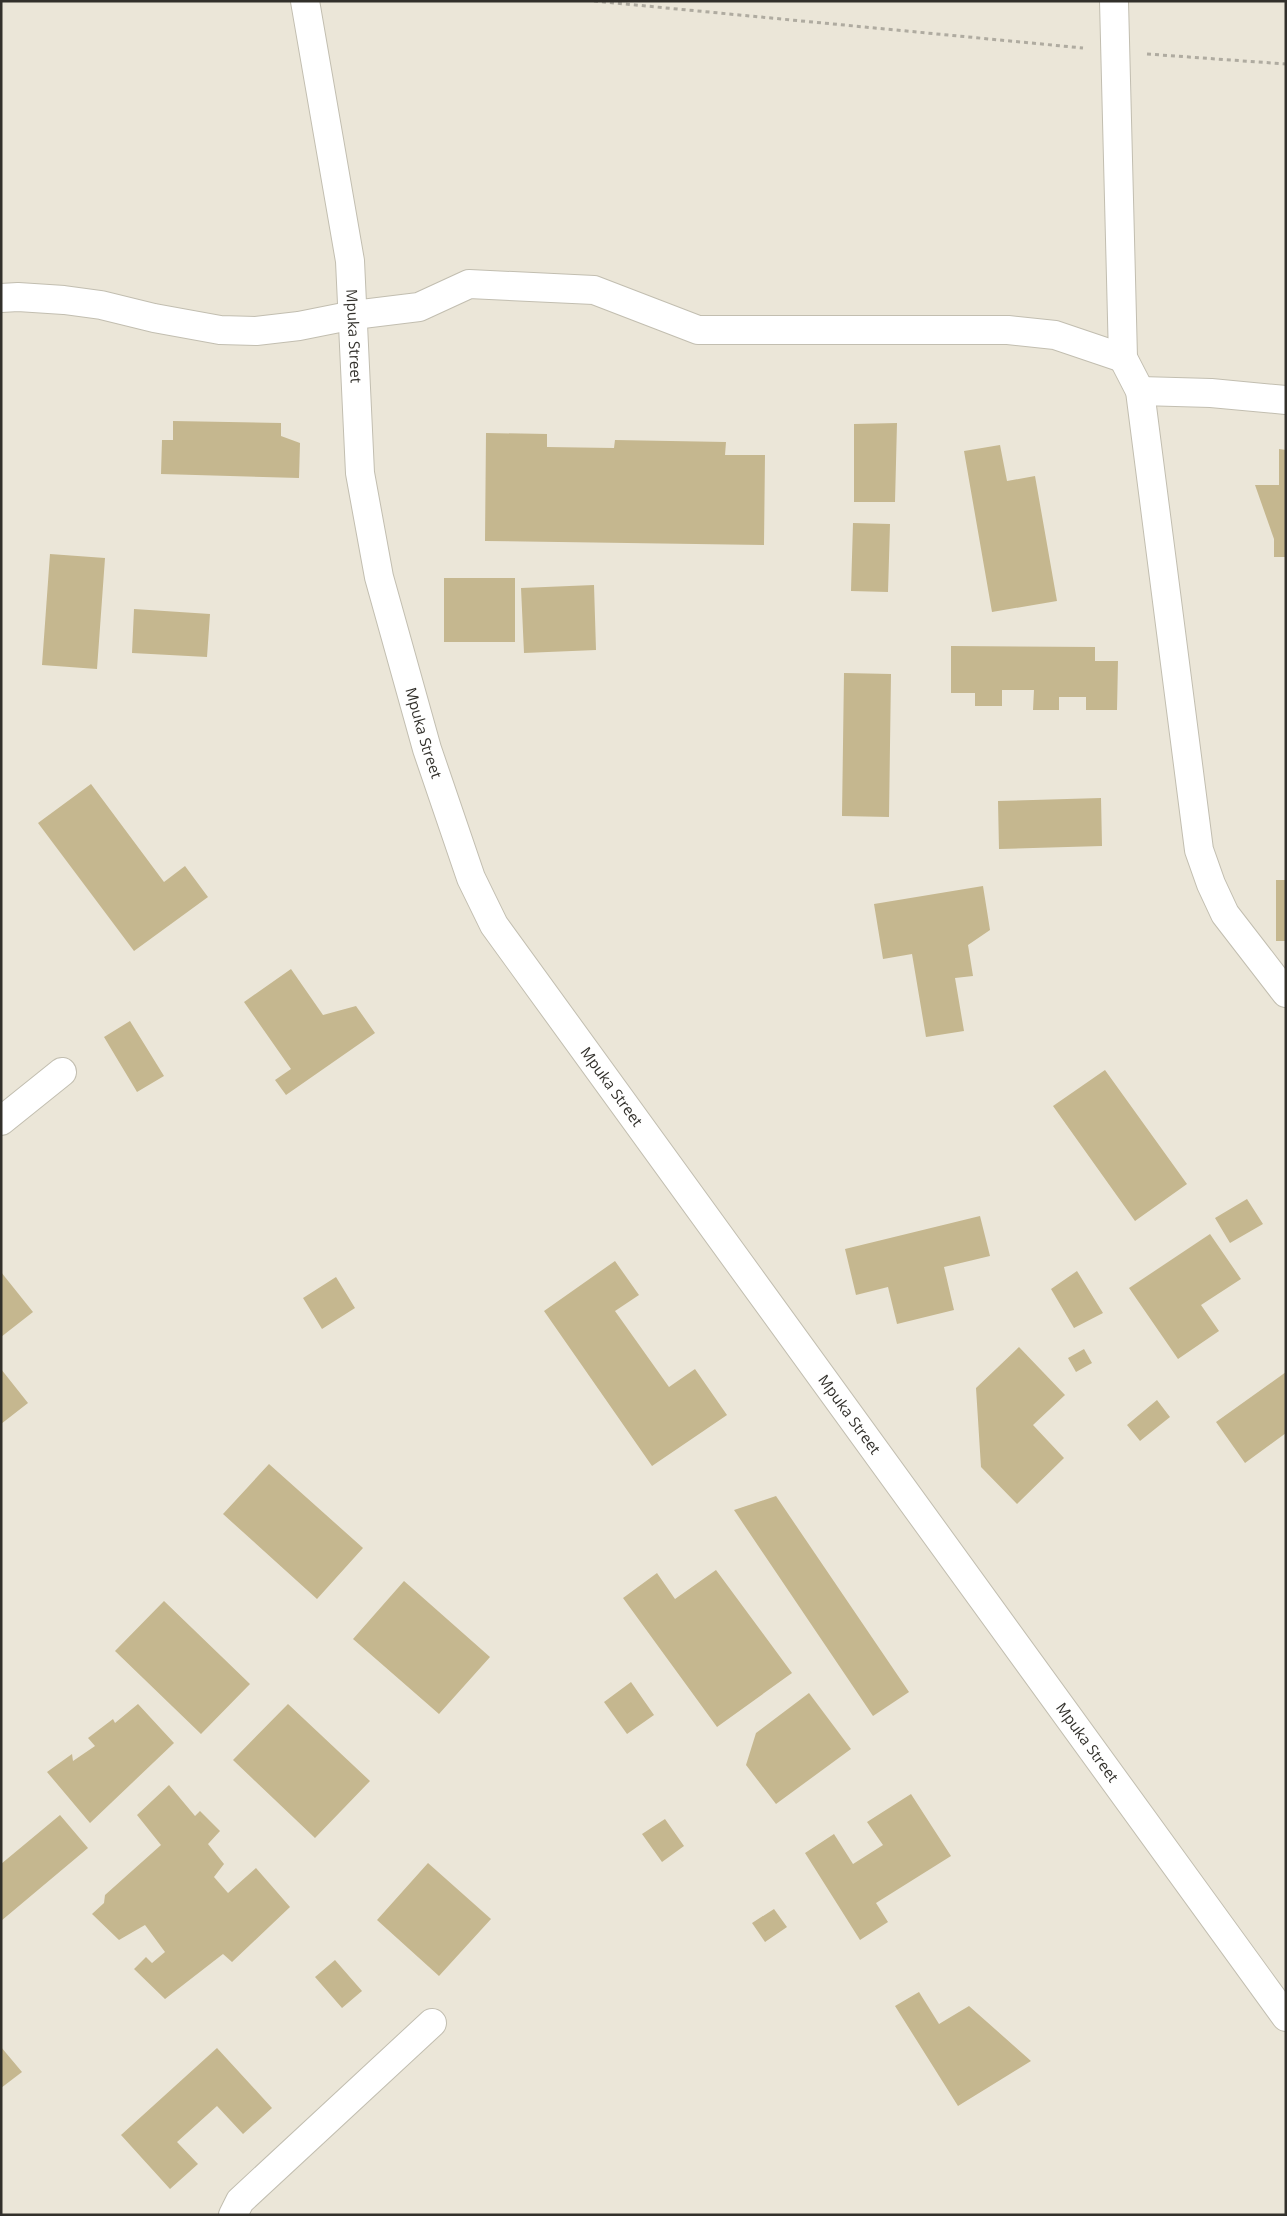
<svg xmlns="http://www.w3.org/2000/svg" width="1287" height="2216" font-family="'Open Sans',sans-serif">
<rect width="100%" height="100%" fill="#ebe6d8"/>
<path fill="#c5b78f" d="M173 421 281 423V436L300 443 299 478 161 474 162 440H173Z
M897 423 895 502H854V424Z
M486 433 547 434V447L614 448 615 440 726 442 725 455H765L764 545 485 541Z
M1000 445 1007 481 1035 476 1057 601 992 612 964 451Z
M1279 449 1286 450V557H1274V539L1255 485H1279Z
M853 523 890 524 888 592 851 591Z
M50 554 105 558 97 669 42 665Z
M444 578H515V642H444Z
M594 585 596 650 524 653 521 588Z
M134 609 210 614 207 657 132 653Z
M951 646 1095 647V661H1118L1117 710H1086V697H1059V710H1033L1034 690H1002V706H975V693H951Z
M844 673 891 674 889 817 842 816Z
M91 784 164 882 185 866 208 897 134 951 38 823Z
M1101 798 1102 846 999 849 998 801Z
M1276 880H1286V941H1276Z
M983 886 990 930 968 945 973 976 955 978 964 1031 926 1037 912 954 883 959 874 904Z
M291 969 323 1015 356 1006 375 1033 286 1095 275 1080 291 1069 244 1002Z
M130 1021 164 1076 137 1092 104 1037Z
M1105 1070 1187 1184 1135 1221 1053 1106Z
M1247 1199 1263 1224 1230 1243 1215 1218Z
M980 1216 990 1256 944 1267 954 1310 897 1324 888 1287 856 1295 845 1249Z
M1210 1234 1241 1279 1201 1305 1219 1331 1178 1359 1129 1288Z
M615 1261 639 1295 615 1311 669 1387 695 1369 727 1415 652 1466 544 1311Z
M1077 1271 1103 1313 1074 1328 1051 1289Z
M1 1272 33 1312 1 1337Z
M336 1277 355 1308 322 1329 303 1298Z
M1019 1347 1065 1395 1033 1425 1064 1458 1017 1504 981 1467 976 1388Z
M1084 1349 1092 1363 1076 1372 1068 1358Z
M1 1369 28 1403 1 1424Z
M1286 1372V1433L1245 1463 1216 1422Z
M1157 1400 1170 1417 1140 1441 1127 1425Z
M269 1464 363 1548 317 1599 223 1514Z
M776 1496 909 1692 873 1716 734 1510Z
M716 1570 792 1673 717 1727 623 1598 657 1573 675 1599Z
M404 1581 490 1657 439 1714 353 1639Z
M164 1601 250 1684 201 1734 115 1651Z
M631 1682 654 1715 627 1734 604 1702Z
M809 1693 851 1749 776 1804 746 1765 756 1733Z
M138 1704 174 1743 90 1823 47 1772 72 1754 73 1761 95 1746 88 1738 113 1719 115 1723Z
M288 1704 370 1781 315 1838 233 1760Z
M169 1785 195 1816 200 1811 220 1831 208 1844 224 1864 214 1877 228 1893 256 1868 290 1907 232 1962 223 1954 165 1999 134 1969 146 1957 152 1963 165 1952 145 1925 119 1940 92 1914 104 1903 105 1895 161 1845 137 1815Z
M911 1794 951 1856 876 1903 888 1922 860 1940 805 1853 834 1834 853 1864 883 1845 867 1822Z
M60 1815 88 1848 1 1921V1864Z
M665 1819 684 1846 662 1862 642 1834Z
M428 1863 491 1919 439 1976 377 1920Z
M774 1909 787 1927 765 1942 752 1923Z
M335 1960 362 1991 342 2008 315 1977Z
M919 1992 939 2024 969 2006 1031 2061 958 2106 895 2006Z
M1 2047 22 2072 1 2088Z
M217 2048 272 2108 243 2134 217 2106 177 2142 198 2164 170 2189 121 2135Z"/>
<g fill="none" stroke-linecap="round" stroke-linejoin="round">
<defs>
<g id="minor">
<path id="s1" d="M305 1 350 261 360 473 379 577 427 749 471 878 494 925 1286 2017"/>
<path d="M1114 1 1123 358 1140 391 1199 850 1211 884 1225 914 1286 993"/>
<path d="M1 298 18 297 64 300 101 305 154 318 220 330 256 331 299 326 354 315 419 307 469 284 594 290 698 330H1008L1055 335 1123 358"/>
<path d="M1140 391 1211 393 1286 400"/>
<path d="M1 1121 62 1072"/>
<path d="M233 2215 240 2201 432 2023"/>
</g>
</defs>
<use href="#minor" stroke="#c2beb0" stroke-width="30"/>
<path stroke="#afaba0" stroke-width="3" stroke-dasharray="4 4" stroke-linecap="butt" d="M594 1 1083 48
M1147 54 1286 64"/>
<use href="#minor" stroke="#fff" stroke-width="28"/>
</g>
<g text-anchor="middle" stroke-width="4.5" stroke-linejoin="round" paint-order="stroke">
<g font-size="15" fill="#32302b" stroke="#fff">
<text dy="5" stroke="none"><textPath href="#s1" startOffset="339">Mpuka Street</textPath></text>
<text dy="5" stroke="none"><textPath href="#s1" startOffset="744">Mpuka Street</textPath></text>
<text dy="5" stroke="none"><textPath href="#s1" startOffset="1149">Mpuka Street</textPath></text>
<text dy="5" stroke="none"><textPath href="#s1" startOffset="1554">Mpuka Street</textPath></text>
<text dy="5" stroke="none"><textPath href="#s1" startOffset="1959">Mpuka Street</textPath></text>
</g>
</g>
<rect width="1287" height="2216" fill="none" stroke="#32302b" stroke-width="5"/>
</svg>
